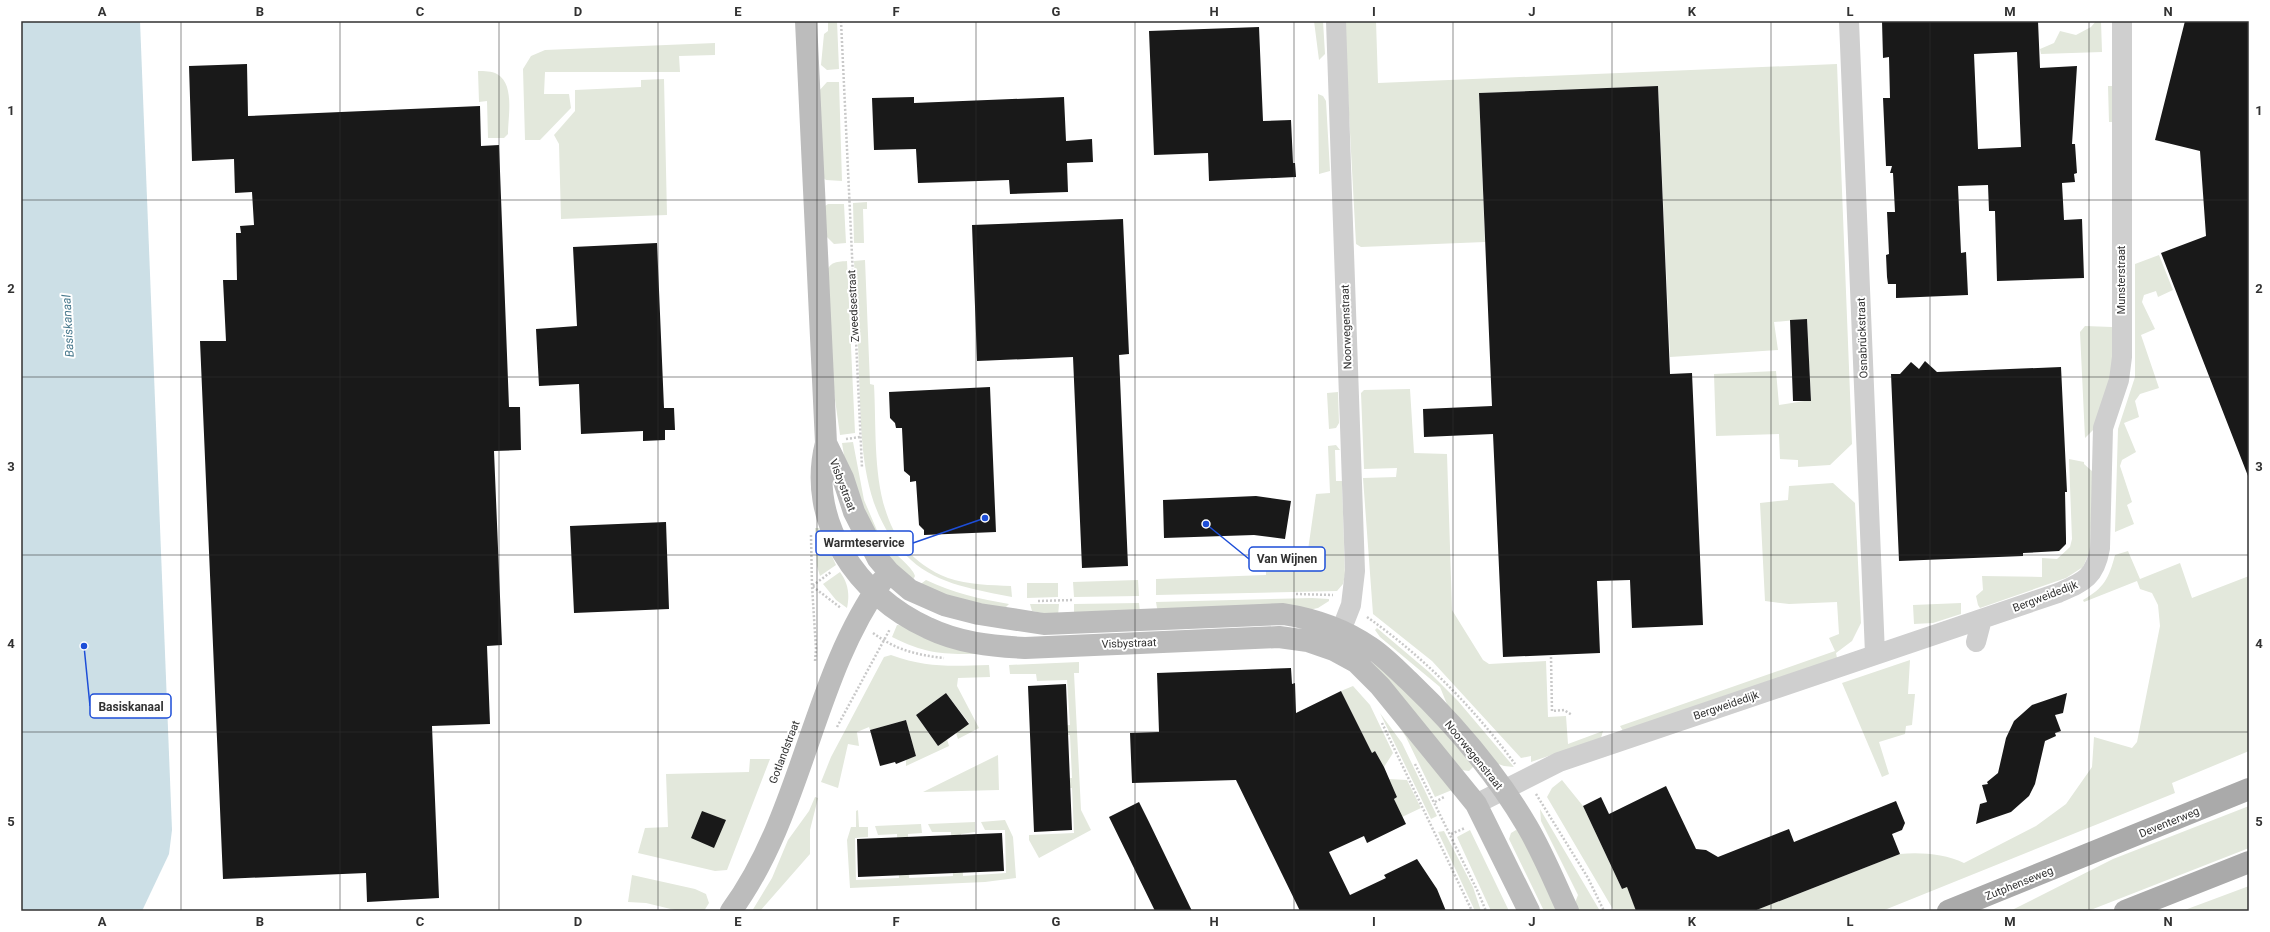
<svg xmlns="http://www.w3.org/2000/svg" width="2270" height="932" font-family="Roboto,sans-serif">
<rect width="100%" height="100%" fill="#fff"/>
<path fill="#e3e8dc" d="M828 21H837L839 69 827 70 821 65 824 34 828 31Z
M1314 21H1323L1325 54 1319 60Z
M1344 21H1376L1378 83 1837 64 1852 444 1830 465 1798 467V460L1780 459 1779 434 1716 436 1714 374 1776 371 1779 405 1811 400 1807 319 1774 322 1778 350 1670 357 1658 86 1479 93 1485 242 1361 247 1356 244Z
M2096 21H2101L2102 52 2041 54 2040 49 2054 43 2060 31 2076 35 2091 27Z
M715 43V55L679 56 680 72H545L544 94H569L571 108 540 140H525L523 69 531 56 545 50Z
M478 71C484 71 492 71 497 74 515 84 508 116 508 134L504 138H488L487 101 479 102Z
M664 79 667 215 561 219 559 144 554 135 575 111V90L641 87V80Z
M827 82H839L842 181 826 180 821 176 818 92Z
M2108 86H2113V122H2109Z
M1318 94 1323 96 1326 101 1330 171 1319 174Z
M867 202V209H863L864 243H854L853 203Z
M828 204H844L846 243 834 244 823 233 825 206Z
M2159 255 2173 290 2158 297 2156 291 2144 295 2142 302 2155 329 2141 335 2159 388 2140 394 2135 401 2139 417 2124 423 2136 452 2122 460 2120 466 2132 502 2127 505 2134 524 2115 532 2118 429 2135 377V264Z
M865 260 870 384 874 385C878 456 866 546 948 578 968 585 991 585 1011 586L1012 597C978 590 938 585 911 560 859 513 862 440 859 376 858 337 856 299 854 261Z
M847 261 855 433 840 435 828 350 826 273C830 262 835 262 847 261Z
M2085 326 2112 327V373L2094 429 2085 438 2080 332Z
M1410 389 1414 453 1447 454 1452 610 1483 660 1489 664 1546 661 1548 717 1566 716 1568 744 1603 731 1601 738 1531 762V756L1521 758 1432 661 1373 614 1363 478 1396 477 1397 468 1364 469 1361 393 1364 390Z
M1338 392 1339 423 1336 428 1329 429 1327 393Z
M853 442 864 500 879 535 871 540 845 462 842 443Z
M1336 445 1340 450H1335L1336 481H1342L1345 575 1343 584 1337 591 1156 595V579L1266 575V559L1307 557 1316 494 1330 493 1328 446Z
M2069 459 2084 462V464L2093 472 2090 551 2083 567 2066 578 1980 608 1978 605 1976 596 1983 590 1982 576 2042 577V558L2057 559 2070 547 2072 539Z
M1833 483 1855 503 1861 623 1852 641 1836 653 1837 658 1623 731 1620 726 1835 651 1829 638 1839 634 1837 602 1789 604 1765 601 1760 503 1788 500 1789 486Z
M815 528H819L836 565 820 576 817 566Z
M880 543H885C892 552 913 567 915 576L912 582 897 571Z
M2128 551 2140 579 2180 563 2192 598 2249 576V751L2172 783 2175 793 1882 911H1754L1900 854C1921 852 1945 854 1964 863L2036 826 2066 804 2092 767 2094 737 2132 748 2137 742 2160 626 2158 605 2152 593 2140 589 2137 581 2084 602 2083 600C2104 588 2109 578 2115 555Z
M840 572C848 583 850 594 847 608L836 600 823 584Z
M926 580C953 593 980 599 1009 604L1005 608 995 610 918 586Z
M1138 580 1139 596 1074 597 1073 582Z
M1027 583H1058V597L1027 598Z
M1312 598 1329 599V601L1318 608 1304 611 1158 614 1156 602Z
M1139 603 1140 612 1074 615V604Z
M1961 603V614L1933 623 1914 624 1913 605Z
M1030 604H1059L1058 616 1032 611Z
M897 625 909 626 988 654C947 654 930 656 892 637Z
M1377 628 1429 672 1458 701 1514 767 1504 766 1490 761 1453 719 1440 687 1380 637 1375 630Z
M891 655C927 668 951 666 989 665L990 677 958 678 957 686 979 728 958 739 956 733 969 723 946 693 916 715 938 746 947 739 949 746 906 766V759L916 756 906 720 870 730 869 727 857 732 859 746 848 744 838 788 821 782 831 757 884 657Z
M1374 656 1410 686 1474 766 1469 771 1461 770 1372 662Z
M1910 660 1908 694H1915L1912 725 1906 726 1905 734 1879 742 1889 774 1882 777 1842 683Z
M1079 662V673H1074L1081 810 1091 830 1039 858 1029 840V835L1074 833 1072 788 1035 790 1034 780 1072 778 1070 735 1030 736V728L1070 725 1067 680 1037 681 1036 674H1010L1009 665Z
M1353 686 1370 705 1393 753 1384 767 1375 751 1372 753 1341 691Z
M1380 713 1402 743 1437 816 1431 819Z
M1394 719 1452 790 1435 797 1406 737Z
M998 755 999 790 923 792Z
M750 759H770L727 870 715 871 638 853 645 828 668 827 666 774 749 772Z
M1389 779 1407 780 1421 808 1402 817 1394 799 1397 797Z
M1562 780 1583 806 1622 889 1628 886 1636 911H1614L1547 797 1552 788Z
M815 797 818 798 810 830V854L760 911H752L772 878 788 840 809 811Z
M2249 806V848L2088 911H2010L2113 859Z
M1540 809 1600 911H1575L1573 908 1578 895 1541 821Z
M858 810 859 827H868V837L855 838 856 880 899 878 897 834 878 835 875 826 921 824 922 833 908 834 909 878 953 876 951 832H932L928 824 975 822V832L961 834 963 876 1006 873 1005 830H985L981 822 1005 820 1013 837 1016 878 985 882 850 888 847 840 851 827H856V811Z
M1470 830 1509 911H1491L1457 837Z
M1516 830 1521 831 1561 911H1544L1509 839 1511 833Z
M1444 831 1473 887 1481 911H1475L1438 832Z
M632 875 695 889 706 894 709 903 704 911H679L646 903 628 902Z
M2249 886V911H2182Z"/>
<path fill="#ccdfe6" d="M21 21H140L172 830 169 854 142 911H21Z"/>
<path fill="#191919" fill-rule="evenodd" d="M1882 21H2038L2040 68 2077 66 2072 144H2075L2077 173 2074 174 2075 182 2062 183 2064 220 2082 219 2084 278 1997 281 1995 211H1989L1988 185 1958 186 1961 253 1966 252 1968 295 1896 298V284H1888L1887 277 1886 255 1889 254 1887 212H1895L1893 173H1890L1892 166H1886L1883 98H1890L1889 57 1883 58ZM2017 52 2021 147 1978 149 1974 54Z
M2185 21H2249L2248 476 2161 253 2206 236 2200 151 2155 140Z
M1259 27 1263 121 1291 120 1293 163H1295L1296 177 1209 181 1208 153 1154 155 1149 31Z
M247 64 248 116 480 106 481 146 499 145 509 407H520L521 450 494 451 502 645 487 646 490 724 432 726 439 898 367 902 366 873 223 879 200 341H226L223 280H237L236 233H241L240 226 254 225 252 192 235 193 234 159 192 161 189 66Z
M1658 86 1670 374 1692 373 1703 625 1632 628 1630 580 1597 581 1600 653 1503 657 1493 434 1424 437 1423 409 1492 406 1479 93Z
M914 97V103L1064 97 1066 141 1092 139 1093 162 1067 163 1068 192 1010 194 1009 180 918 183 916 149 874 150 872 98Z
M1123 219 1129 354 1119 355 1128 566 1082 568 1073 357 977 361 972 225Z
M657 243 664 408H674L675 430H665V440L643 441V431L581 434 579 384 539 386 536 329 577 326 573 247Z
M1807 319 1811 401H1793L1790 320Z
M1925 361 1937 372 2061 367 2067 492H2065L2066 538V544L2059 551 2023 553V556L1899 561 1891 374H1900L1911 362 1919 369Z
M990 387 996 532 924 535V530L919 525 916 481 910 482V476L904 471 902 428H896L895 423 890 418 889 392Z
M1256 496 1291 501 1285 539 1254 535 1164 538 1163 500Z
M666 522 669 609 574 613 570 526Z
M1291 668 1292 684 1295 683 1296 713 1341 691 1372 753 1375 751 1384 767 1397 797 1394 799 1406 824 1367 843 1364 836 1329 852 1350 895 1386 878 1384 875 1417 859 1437 889 1446 911H1300L1236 780 1132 783 1130 733 1159 732 1157 673Z
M1066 684 1072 830 1034 832 1028 686Z
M946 693 969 724 938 746 916 715Z
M2067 693 2063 713 2055 715 2061 731 2055 733 2056 736 2045 741 2035 784 2029 796 2011 812 1976 824 1980 804 1987 802 1982 785 1988 784 1987 782 1998 773 2006 738 2014 721 2032 705Z
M906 720 916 756 896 764 895 762 880 766 870 730Z
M1666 786 1696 849 1706 850 1718 857 1789 829 1794 842 1896 801 1905 823 1902 830 1892 834 1900 854 1754 911H1636L1627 887 1622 889 1583 806 1601 797 1609 814Z
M1139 802 1149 822 1192 911H1155L1109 817Z
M702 811 726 820 714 848 691 838Z
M1002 833 1004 871 858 877 857 839Z"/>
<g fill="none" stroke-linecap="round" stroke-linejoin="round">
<path stroke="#c9c9c9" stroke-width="2.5" stroke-dasharray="2 2" stroke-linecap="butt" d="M841 21 862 468
M846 439 860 437
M811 535 812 586 841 608
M1296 594 1333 595
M1038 601 1073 600
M1367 617C1424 657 1474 708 1515 764
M873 633C896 650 917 655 944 658
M1551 657 1552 711 1564 710 1572 715
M815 661 816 649 812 586 831 572
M1382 723 1472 911
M837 727 890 629
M1415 764 1478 892 1486 911
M1536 794 1588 878 1604 911
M1435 802 1444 797
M1451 834 1465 828"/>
<path stroke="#cfcfcf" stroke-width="20" d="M1849 21 1875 654
M1976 642 1982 619
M1335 646 1351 605 1355 571 1336 21
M1476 804 1559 762 2058 593C2083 582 2095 578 2100 548L2103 428 2119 380 2122 357V21"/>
<path stroke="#bcbcbc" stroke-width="22" d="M806 21 826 443C806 521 857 596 928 628 959 643 991 646 1025 648L1279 637 1308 641 1334 650 1356 662 1380 686 1476 804 1529 911
M826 443 843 478 854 512 878 559 889 572 910 590 944 605 979 614 1044 624 1283 614C1315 619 1344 629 1370 647 1384 656 1397 670 1409 681 1454 724 1496 773 1527 826 1543 853 1555 883 1568 911
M731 911C803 813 812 678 882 581"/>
<path stroke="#aaa" stroke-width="22" d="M1948 911 2249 789
M2125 911 2249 862"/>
</g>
<path fill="none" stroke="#323232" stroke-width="1" stroke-opacity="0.55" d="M181 21V911M340 21V911M499 21V911M658 21V911M817 21V911M976 21V911M1135 21V911M1294 21V911M1453 21V911M1612 21V911M1771 21V911M1930 21V911M2089 21V911M21 200H2249M21 377H2249M21 555H2249M21 732H2249"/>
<g text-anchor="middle" stroke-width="4" stroke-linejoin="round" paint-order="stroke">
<g font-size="11" fill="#323232" stroke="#fff">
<text transform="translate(2121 280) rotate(-90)" y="4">Munsterstraat</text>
<text transform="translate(853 306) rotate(-93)" y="4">Zweedsestraat</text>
<text transform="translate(1346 327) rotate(-92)" y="4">Noorwegenstraat</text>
<text transform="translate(1862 338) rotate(-92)" y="4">Osnabrückstraat</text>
<text transform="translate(843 485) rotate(69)" y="4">Visbystraat</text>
<text transform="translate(2045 596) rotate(-21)" y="4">Bergweidedijk</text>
<text transform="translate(1129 643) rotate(-2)" y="4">Visbystraat</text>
<text transform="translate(1726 705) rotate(-19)" y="4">Bergweidedijk</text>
<text transform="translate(784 752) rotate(-69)" y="4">Gotlandstraat</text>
<text transform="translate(1474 755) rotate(51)" y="4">Noorwegenstraat</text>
<text transform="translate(2169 822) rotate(-22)" y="4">Deventerweg</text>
<text transform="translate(2019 883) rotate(-22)" y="4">Zutphenseweg</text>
</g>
<g font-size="12" font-style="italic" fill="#48798d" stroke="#fff">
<text transform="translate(68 326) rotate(-93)" y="4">Basiskanaal</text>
</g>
</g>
<path fill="none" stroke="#1d4ed8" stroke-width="1.5" d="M985 518L913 543M1206 524L1249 559M84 646L90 706"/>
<g fill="#1d4ed8" stroke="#fff" stroke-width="1.5">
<circle cx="985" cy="518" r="4"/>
<circle cx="1206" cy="524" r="4"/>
<circle cx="84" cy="646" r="4"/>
</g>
<g fill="#fff" stroke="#1d4ed8" stroke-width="1.5">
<rect x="816" y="531" width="97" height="24" rx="4"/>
<rect x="1249" y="547" width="76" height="24" rx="4"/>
<rect x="90" y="694" width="81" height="24" rx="4"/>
</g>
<g font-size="12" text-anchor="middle" font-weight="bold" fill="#323232">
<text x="864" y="547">Warmteservice</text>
<text x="1287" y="563">Van Wijnen</text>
<text x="131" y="711">Basiskanaal</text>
</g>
<rect width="2270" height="932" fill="none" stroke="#ffffff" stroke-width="44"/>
<rect x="22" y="22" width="2226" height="888" fill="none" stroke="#323232" stroke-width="1.5"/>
<g font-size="13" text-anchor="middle" font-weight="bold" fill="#323232">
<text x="102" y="16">A</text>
<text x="260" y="16">B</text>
<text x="420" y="16">C</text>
<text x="578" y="16">D</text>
<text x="738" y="16">E</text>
<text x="896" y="16">F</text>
<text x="1056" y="16">G</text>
<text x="1214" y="16">H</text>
<text x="1374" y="16">I</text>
<text x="1532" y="16">J</text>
<text x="1692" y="16">K</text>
<text x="1850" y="16">L</text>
<text x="2010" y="16">M</text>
<text x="2168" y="16">N</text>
<text x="11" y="115">1</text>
<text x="2259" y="115">1</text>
<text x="11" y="293">2</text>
<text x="2259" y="293">2</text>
<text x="11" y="471">3</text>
<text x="2259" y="471">3</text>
<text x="11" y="648">4</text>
<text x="2259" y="648">4</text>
<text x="11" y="826">5</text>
<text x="2259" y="826">5</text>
<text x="102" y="926">A</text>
<text x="260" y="926">B</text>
<text x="420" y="926">C</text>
<text x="578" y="926">D</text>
<text x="738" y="926">E</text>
<text x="896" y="926">F</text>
<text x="1056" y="926">G</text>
<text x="1214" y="926">H</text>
<text x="1374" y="926">I</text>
<text x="1532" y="926">J</text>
<text x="1692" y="926">K</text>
<text x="1850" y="926">L</text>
<text x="2010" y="926">M</text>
<text x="2168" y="926">N</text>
</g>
</svg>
